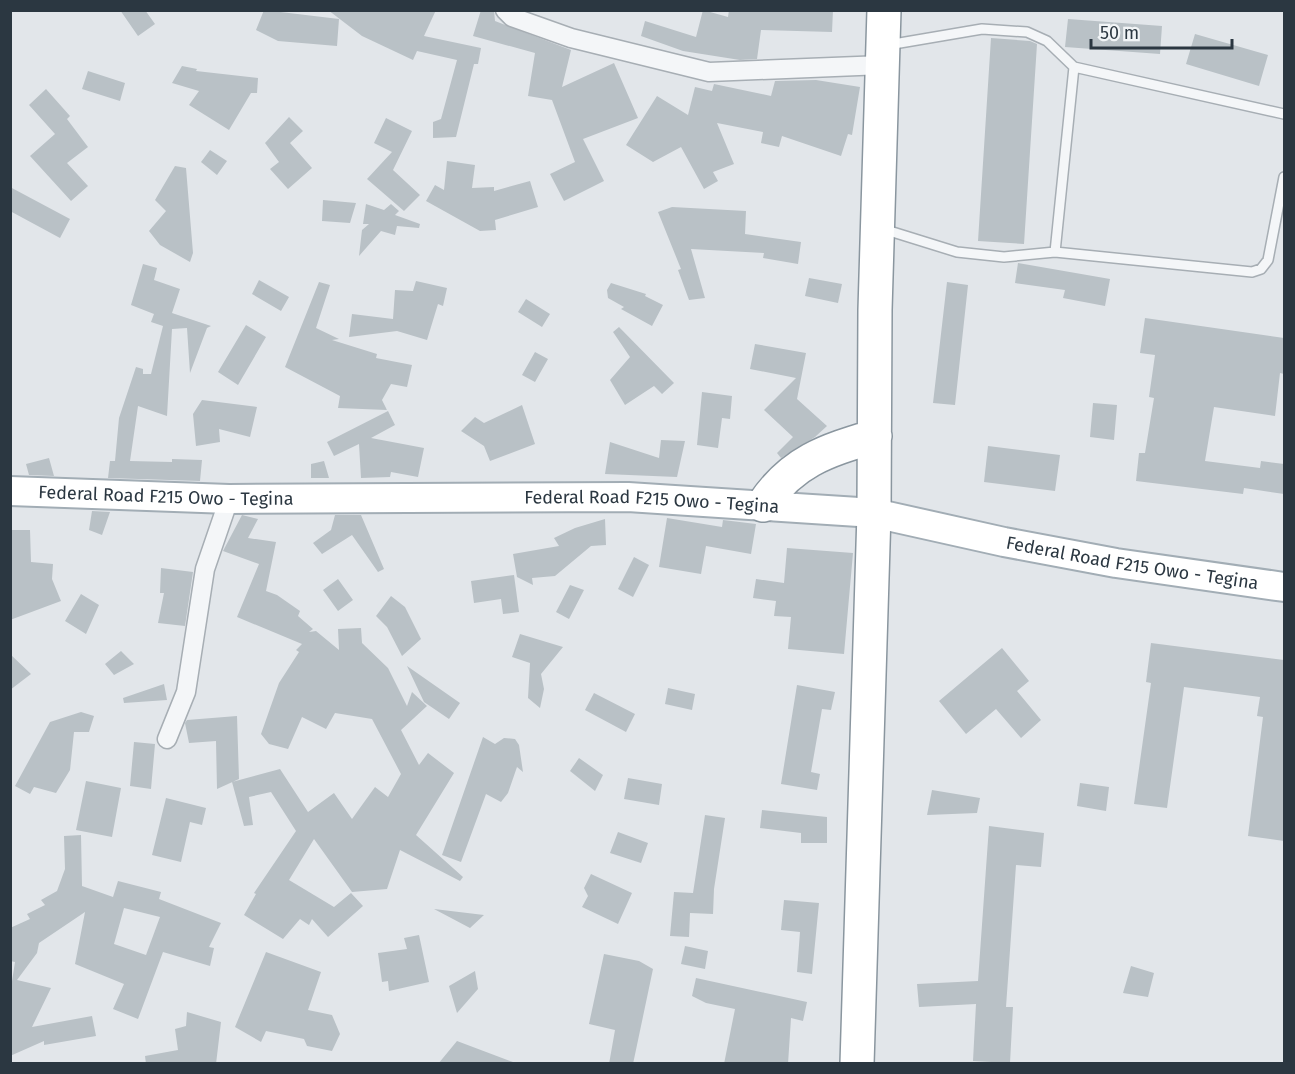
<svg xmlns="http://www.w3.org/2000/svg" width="1295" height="1074" font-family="'Fira Sans',sans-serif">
<rect width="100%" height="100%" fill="#e2e6ea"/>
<path fill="#b9c1c6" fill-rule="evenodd" d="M120 10H145L155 24 138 36Z
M264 10 339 19 337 46 278 41 256 30Z
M328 10H436L424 36 481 48 478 64H474L456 137 433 138V122L441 119 457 60 417 51 413 60 362 36Z
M481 10H494L495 21 571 50 562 87 614 63 638 118 583 139 604 181 564 201 550 174 575 162 552 100 528 96 535 53 473 36Z
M703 10 728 17 729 10H833L832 32 761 30 757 59 740 60 683 51 641 36 645 21 696 37Z
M1068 19 1162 26 1160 54 1065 47Z
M1195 34 1268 55 1259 86 1186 64Z
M991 38 1030 41 1037 44 1024 244 978 241Z
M182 66 197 69 196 71 258 78 257 93H251L229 130 189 105 199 91 172 83Z
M88 71 125 83 120 101 82 89Z
M816 80 860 87 852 135 848 134 841 156 782 136 779 147 761 143 763 132 717 123 734 164 713 172 718 181 704 189 681 147 653 162 626 145 657 96 688 115 695 87 712 91 714 84 771 96 775 81Z
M46 89 70 116 67 119 88 147 67 163 88 186 71 201 30 156 55 134 29 105Z
M289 117 303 131 290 143 312 168 288 189 270 169 279 162 265 143Z
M386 118 412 131 393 170 420 195 404 211 367 179 392 152 374 143Z
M210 150 227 161 217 175 201 162Z
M447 161 475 165 472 188 494 187V191L530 181 538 207 495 220 496 230 480 231 426 201 435 185 444 190Z
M175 166 186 168 193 253 190 262 160 245 149 231 166 211 155 200Z
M10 187 70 219 60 238 10 211Z
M323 200 356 203 350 223 322 221Z
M366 204 384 210 391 204 399 211 395 215 420 224 419 228 397 226 395 235 381 231 359 256 362 230 369 224H363Z
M672 207 746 211 745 234 801 242 798 264 763 258 764 253 691 249 705 298 689 300 678 270 681 269 658 212Z
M1018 263 1110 279 1105 306 1063 298 1065 290 1015 283Z
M143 264 157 268 154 280 180 289 172 313 211 326 207 328 190 373 187 328 172 329 167 416 138 406 130 461 172 462V459L202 460 200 481 108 478 110 461H115L119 418 136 367 143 369V374H151L163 326 151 322 154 314 131 305Z
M809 278 842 284 838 303 805 296Z
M259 280 289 297 281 311 252 294Z
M416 281 447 288 443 306 438 304 427 340 397 331 349 337 352 314 393 319 395 290 413 291Z
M319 282 330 285 316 328 339 339 332 340 377 354 376 358 412 365 407 387 391 384 382 400 387 410 338 408 340 396 285 367Z
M947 282 968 285 955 405 933 403Z
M611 283 646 294 645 296 663 305 652 326 621 309 624 307 608 298 607 290Z
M526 299 550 314 542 327 518 312Z
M1145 318 1284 338V374L1280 373 1275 416 1214 407 1205 461 1260 468 1261 461 1284 464V494L1244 488 1243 494 1136 481 1139 453H1145L1154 398 1149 397 1155 355 1140 353Z
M246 325 266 337 238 385 218 372Z
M619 327 674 383 662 394 654 386 625 405 610 380 630 357 613 332Z
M755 344 806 353 797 399 827 426 815 437 781 458 777 453 793 437 764 410 796 378 750 369Z
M535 352 548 359 535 382 522 375Z
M702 392 732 396 730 419 722 418 718 448 697 445Z
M202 400 257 407 250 437 219 429 220 442 196 446 193 414Z
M1093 403 1117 405 1114 440 1090 437Z
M522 405 535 444 490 461 484 446 461 431 475 417 484 423Z
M388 411 395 425 371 438 424 448 418 477 391 472 390 477 361 478 359 444 334 456 327 442Z
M661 440 685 441 677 477 605 474 610 442 659 458Z
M988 446 1060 455 1055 491 984 482Z
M49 458 54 476 29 475 26 464Z
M324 461 329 478H311V464Z
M92 511 110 512 102 535 89 530Z
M242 515 258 519 248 538 276 542 266 591 277 595 300 611 298 616 313 629 309 632 316 631 339 650 338 629 361 628 362 643 388 668 407 706 412 692 427 706 401 730 419 765 428 753 454 773 416 835 463 877 460 881 400 850 387 889 352 892 314 839 289 880 334 907 351 893 363 906 328 937 312 919 309 925 300 919 283 939 244 915 256 894 254 893 296 831 271 792 249 797 253 825 244 826 232 782 280 769 308 812 334 793 352 819 375 787 388 797 401 774 372 719 335 713 326 729 302 717 288 749 269 744 261 734 279 683 299 652 296 650 302 644 237 617 259 564 223 551Z
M335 515H361L384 569 378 572 352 535 322 554 313 543 331 530Z
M667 518 722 527 723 520 756 524 751 554 706 546 701 574 659 567Z
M605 519 606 545 591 546 555 576 532 578 533 585 517 577 513 554 559 546 554 538 575 528Z
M10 530H30L31 562 53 564 52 579 61 601 10 620Z
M787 548 853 553 844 654 788 649 791 617 774 616 776 601 753 598 756 579 784 583Z
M634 557 649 565 633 597 618 589Z
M161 568 193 572 185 626 158 623 164 593H160Z
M514 575 519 612 503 614 501 599 474 603 471 581Z
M338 579 353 600 338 611 323 590Z
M570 585 584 590 569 619 556 612Z
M81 594 99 605 86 634 65 621Z
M391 596 405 607 421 639 402 656 387 627 376 616Z
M520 634 563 647 541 674 544 689 540 708 528 698 530 663 512 657Z
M1151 643 1284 660V841L1248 836 1263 717 1257 716 1260 697 1184 687 1167 808 1134 804 1151 683 1146 682Z
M1002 648 1029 681 1017 691 1041 720 1021 738 996 709 966 734 939 701Z
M121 651 134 664 114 675 105 664Z
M10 654 31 674 10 690Z
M407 666 460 703 449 719 424 702Z
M164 684 167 700 124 703 123 698Z
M797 685 835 692 831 710 822 709 811 772 820 774 817 790 781 784Z
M668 688 695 694 692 710 665 704Z
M594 693 635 714 626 732 585 710Z
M81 712 94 716 89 732H74L70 770 56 793 34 787 30 794 15 786 50 722Z
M237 716 239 779 217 789 216 741 189 743 185 723 187 720Z
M483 737 495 744 504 738 515 739 519 745 523 772 517 767 508 793 501 802 486 794 461 862 442 855Z
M134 742 155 744 151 789 130 786Z
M579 758 603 775 595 791 570 771Z
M628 778 662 784 659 805 624 799Z
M86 781 121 788 112 837 76 830Z
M1080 783 1109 787 1106 811 1077 806Z
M932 790 980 798 977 813 927 815Z
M166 798 206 808 202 825 190 822 181 862 152 855Z
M762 810 827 817V843H801V833L760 828Z
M705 815 725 818 714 889 713 914 690 913 689 937 670 936 674 892 693 893Z
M989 826 1044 833 1041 867 1016 865 1006 1007H1013L1010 1063 973 1061 976 1004 919 1007 917 984 978 981Z
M618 832 648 843 641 863 610 853Z
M81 835 82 886 113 897 118 881 161 892 159 899 221 923 209 947 214 948 210 966 163 952 138 1019 113 1009 124 984 75 964 85 912 39 943 37 953 17 980 51 988 32 1027 92 1016 96 1036 44 1045V1041L10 1056V994L15 962 10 961V928L30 919 27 914 45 905 41 900 57 891 65 869 64 836ZM124 908 160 917 146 955 114 944Z
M591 874 632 893 618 924 582 907 588 896 584 888Z
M784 900 819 903 812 974 797 972 800 932 781 930Z
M434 909 484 915 470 928Z
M419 935 429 982 389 991 388 981 382 982 378 953 407 949 404 938Z
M685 946 708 951 705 969 681 964Z
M266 952 321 972 308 1010 332 1015 340 1034 332 1051 307 1046 304 1039 266 1031 261 1042 235 1027Z
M604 954 639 961 653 969 633 1064H609L615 1030 589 1024Z
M1131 966 1154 973 1148 997 1123 993Z
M475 971 478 989 457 1013 449 986Z
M696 978 807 1002 803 1021 791 1018 788 1064H724L735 1009 706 1003 692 996Z
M187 1012 221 1022 216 1064H146L145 1056 178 1050 175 1029 186 1026Z
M457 1041 513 1062V1064H438Z"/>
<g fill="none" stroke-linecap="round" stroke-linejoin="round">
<defs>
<path id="lane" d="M888 45 982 29 1027 32 1047 41 1074 67 1284 114
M883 229 957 252 1004 257 1055 252 1252 272 1261 269 1268 260 1284 177
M1055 252 1074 67"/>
<path id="street" d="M505 10 512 17 571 38 709 72 883 65
M167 739 186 692 205 569 229 499"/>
<g id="primary">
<path id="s1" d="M10 491 229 499 628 497 874 513 1004 542 1116 563 1284 587"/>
</g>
<path id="highway" d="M763 505C792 461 826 451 875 436
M857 1064 874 513 875 310 884 10"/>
</defs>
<use href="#lane" stroke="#a7aeb4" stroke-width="12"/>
<use href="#street" stroke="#a7aeb4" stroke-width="21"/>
<use href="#primary" stroke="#a2adb5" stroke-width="32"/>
<use href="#highway" stroke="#8a969f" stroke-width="36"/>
<use href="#lane" stroke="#f4f6f8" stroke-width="9"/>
<use href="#street" stroke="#f4f6f8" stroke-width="18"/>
<use href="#primary" stroke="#fff" stroke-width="28"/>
<use href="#highway" stroke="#fff" stroke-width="33"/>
</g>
<g text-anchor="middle" stroke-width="4.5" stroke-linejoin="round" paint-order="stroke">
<g font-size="18" fill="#2b3741" stroke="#f2f5f7">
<text dy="6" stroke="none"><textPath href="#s1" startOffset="156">Federal Road F215 Owo - Tegina</textPath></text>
<text dy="6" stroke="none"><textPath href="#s1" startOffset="642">Federal Road F215 Owo - Tegina</textPath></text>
<text dy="6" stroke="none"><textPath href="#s1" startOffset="1128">Federal Road F215 Owo - Tegina</textPath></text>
</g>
</g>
<rect width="1295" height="1074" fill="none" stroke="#2b3741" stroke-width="24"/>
<path d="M1091 39v9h141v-9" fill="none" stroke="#2b3741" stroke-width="3"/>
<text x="1100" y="39" font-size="18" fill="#2b3741" stroke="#f2f5f7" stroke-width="4.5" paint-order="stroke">50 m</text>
</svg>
